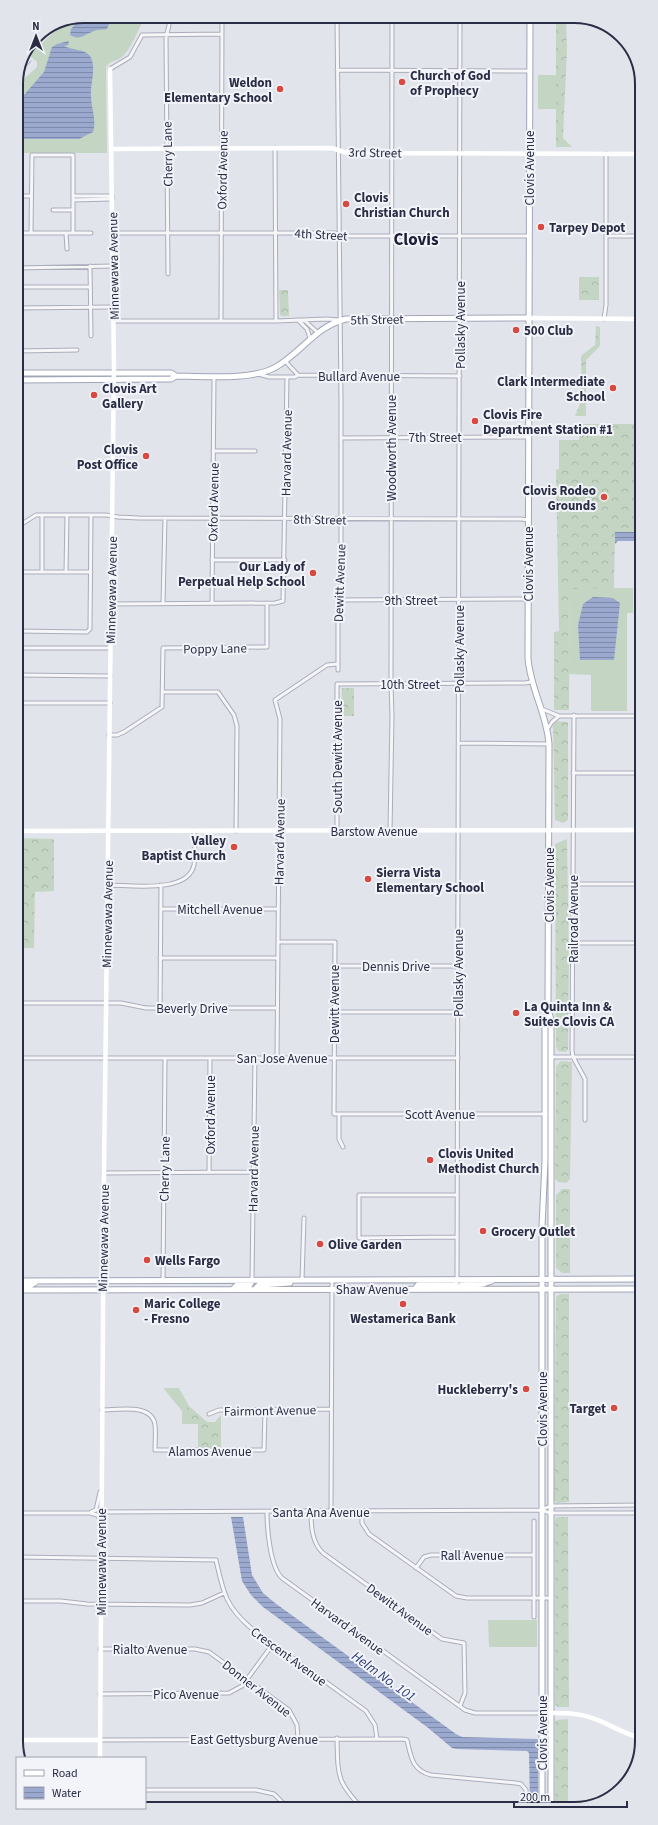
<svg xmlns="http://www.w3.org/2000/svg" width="658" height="1825" font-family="'Source Sans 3',sans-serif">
<defs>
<pattern id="forest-crowns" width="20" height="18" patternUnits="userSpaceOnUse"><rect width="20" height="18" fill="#c4d6c3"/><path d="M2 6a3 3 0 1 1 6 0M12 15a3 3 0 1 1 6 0" fill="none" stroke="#a8b8a9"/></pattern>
<pattern id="water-rules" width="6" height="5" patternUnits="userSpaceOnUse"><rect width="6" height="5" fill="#9ba9ce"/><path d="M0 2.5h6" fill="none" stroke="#7e8aa9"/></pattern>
</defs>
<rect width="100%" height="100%" fill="#e2e4ec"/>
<path fill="#c4d6c3" d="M143 20C139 29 130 51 122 57 117 61 109 61 106 67L107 153H16V86L37 67V62L29 55 66 21Z
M538 75H556V109H538Z
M570 588H633V613H627V711H591V675L569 674Z
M165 1388H179L189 1406 182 1411 164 1389Z
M488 1620H537V1647H489Z"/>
<path fill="url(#forest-crowns)" d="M556 16H566L567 50 563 138 572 147H556Z
M579 277H599V300H579Z
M279 290H288L289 316H281L280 314Z
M596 326 600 327V346L586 360V416H575L582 399 581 358 582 355 595 345Z
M580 424H640V532H615L614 588 570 589 569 710H554V632L559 631 556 470 559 469V440H579Z
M342 688H354V716H341Z
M555 721 568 722V820L563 823 555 820 553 726Z
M17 838 54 839V891L35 892 34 948H17Z
M567 839 569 958 568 1049 566 1052 558 1051 556 1047 555 844Z
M561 1061 572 1062 570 1179 566 1183 558 1182 555 1178 556 1066Z
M562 1189H570V1273H562L556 1268V1195Z
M560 1294H569V1502L557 1503 554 1500 556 1297Z
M189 1406 207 1422H215L221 1415V1447H198V1424H182V1411Z
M557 1517H568L569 1707H558L555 1704V1520Z
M568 1719V1807H555V1722L557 1720Z"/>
<path fill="url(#water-rules)" d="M78 21H109V24L107 29C103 30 98 29 94 31 85 34 80 41 70 35L71 29Z
M69 41 68 45 64 46C71 50 85 49 90 56 97 67 90 84 91 96 91 108 97 120 93 132L79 139H16V104L44 72 52 47 57 44Z
M615 532H640V541H618L615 544Z
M593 597 613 598 620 603 614 660H580L578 625 583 604Z
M231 1517H243L252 1575 263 1593 275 1603 456 1734 462 1737 537 1739 538 1740V1807L530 1806 529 1753 527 1751 456 1749 452 1748 427 1727 263 1607 251 1595 242 1581Z"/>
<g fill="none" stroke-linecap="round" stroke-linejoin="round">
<path stroke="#9ba9ce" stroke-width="1" d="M18 75 31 61"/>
<defs>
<path id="street" d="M337 18 341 398V596L338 613V670
M110 69 130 57 142 35 222 34
M337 70 530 71
M275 148 276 321
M32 155H73V233H31Z
M16 196H31
M73 196H112
M73 200 112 199
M53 210H73
M16 233H31
M66 233 67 249
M73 233H91
M112 233H335L343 236H529
M606 236H640
M90 266 91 336
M168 274 166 38 169 25
M17 287H90
M17 308 113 307
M604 319 606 305V154
M298 320 305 321 317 332
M114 321H276L327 319 339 320
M221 321 222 20
M299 321 307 329 310 338
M18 351 77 350
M285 361 298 375
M18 373 17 272 18 268 113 266
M258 374 269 377H295L298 375 460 376
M341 438 529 437
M213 451H255
M17 527 36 515H106L118 517 139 518 521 519 528 520
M212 560H285
M640 562H637V608H640
M17 572H91
M42 572V515
M66 572 67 515
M340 600 529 599
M212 603 214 376
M111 604 275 603 283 601 287 377
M163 604 165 518
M17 631 87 632 90 629 91 515
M17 648H110
M17 675 110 676
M163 692H218L234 715 237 726 236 831
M17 703H110
M542 709 559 716H641
M574 715 572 1050 573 1057 585 1079V1120
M548 728 552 722 559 716
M109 735H117L124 732 162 707 163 648 267 647V603
M459 743 549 744
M573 773H641
M337 831V684L525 683 531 682
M390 831 392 716 391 684 392 18
M573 884H641
M108 885C130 885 188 894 194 865 196 854 194 842 194 831
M161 909H278
M278 942H335L334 1114H546
M573 943H641
M160 958H278
M335 966H458
M17 1003H121L146 1008H277
M160 1008 161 885
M334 1012H458
M552 1057H641
M17 1058H458
M277 1058 280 719 275 700 327 665 338 664
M339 1114V1139L343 1147
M209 1172 210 1058
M104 1173 253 1172
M457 1237 359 1238V1195H457
M457 1279 460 17
M252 1280 255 1058
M302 1280 304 1218
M163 1281 165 1058
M102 1410C118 1410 152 1403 155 1425 156 1433 155 1442 155 1450H264L265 1410
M209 1414 219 1410 331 1409
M541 1510 550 1506 642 1505
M91 1512 96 1510 100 1492
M101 1512 541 1510 550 1513H642
M267 1512C267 1528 270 1567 282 1578L465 1710 475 1713H542
M311 1512C311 1526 312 1543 323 1553L442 1639 464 1643 465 1693 460 1706
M331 1512 332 1281
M362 1512V1523L369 1534 456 1596 467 1598H551
M18 1513H90L97 1515 101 1520
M534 1521V1617
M18 1557 216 1560C223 1591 225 1606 251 1628L366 1711 375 1725 377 1739
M416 1568 424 1557 431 1555H534
M18 1601H61L87 1604 190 1605 202 1603 224 1593
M100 1649H195L209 1652 289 1710 297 1725 298 1739
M100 1694 229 1693 242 1686 273 1644
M337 1738C338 1775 336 1781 362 1808
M100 1740 403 1739 407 1740C411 1757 412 1770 431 1775L516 1783 521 1784 526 1790 527 1807
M145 1790H256L274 1794 288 1808"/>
<path id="primary" d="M530 17 528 658C530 688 547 714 549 744L548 1003 549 1013 551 1019C553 1281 551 1544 551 1807
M17 373H171L176 376
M17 380 171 379 176 376C204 376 251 381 276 367 302 352 316 326 346 319L529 318
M18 1281 641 1279
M18 1285H31L36 1282
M233 1289 237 1285H250L252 1281
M255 1289 259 1285 290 1283
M415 1289 418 1285H455L457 1280
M458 1289 461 1285 483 1284 492 1281
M18 1290 641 1289
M542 1807V1227L545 1161V1019L549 1013"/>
</defs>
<use href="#street" stroke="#aaadba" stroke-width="5"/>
<use href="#primary" stroke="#a1a5b8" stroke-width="7"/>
<use href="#street" stroke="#f6f6f9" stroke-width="3"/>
<path stroke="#fff" stroke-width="4.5" d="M111 149 332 148 344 152 357 153 640 154
M529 318 640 319
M17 831 641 830
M542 1713C559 1713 576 1712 592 1718 609 1723 624 1735 642 1738
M18 1740H100
M100 1758 104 1173 114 367 110 69
M100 1809V1808"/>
<use href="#primary" stroke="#fff" stroke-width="5"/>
</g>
<g fill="#d84a40" stroke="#f2f4f9" stroke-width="1.5">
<circle cx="402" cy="82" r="4"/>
<circle cx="280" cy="89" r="4"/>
<circle cx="346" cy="204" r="4"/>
<circle cx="541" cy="227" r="4"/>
<circle cx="516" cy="330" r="4"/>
<circle cx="613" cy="388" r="4"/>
<circle cx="94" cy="395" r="4"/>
<circle cx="475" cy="421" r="4"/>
<circle cx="146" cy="456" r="4"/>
<circle cx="604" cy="497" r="4"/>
<circle cx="313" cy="573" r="4"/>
<circle cx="234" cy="847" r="4"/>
<circle cx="368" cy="879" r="4"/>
<circle cx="516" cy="1013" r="4"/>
<circle cx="430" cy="1160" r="4"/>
<circle cx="483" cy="1231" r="4"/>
<circle cx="320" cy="1244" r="4"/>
<circle cx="147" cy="1260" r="4"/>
<circle cx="403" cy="1304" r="4"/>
<circle cx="136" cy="1310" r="4"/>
<circle cx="526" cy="1389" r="4"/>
<circle cx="614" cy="1408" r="4"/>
</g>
<g text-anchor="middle" stroke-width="4" stroke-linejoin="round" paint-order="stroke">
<g font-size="13" font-weight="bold" fill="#292d45" stroke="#f2f4f9" text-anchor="start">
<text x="410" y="80">Church of God<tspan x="410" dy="15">of Prophecy</tspan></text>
<text x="272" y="87" text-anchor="end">Weldon<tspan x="272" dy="15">Elementary School</tspan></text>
<text x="354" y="202">Clovis<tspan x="354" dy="15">Christian Church</tspan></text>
<text x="549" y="232">Tarpey Depot</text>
<text x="524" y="335">500 Club</text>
<text x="605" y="386" text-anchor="end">Clark Intermediate<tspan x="605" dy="15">School</tspan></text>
<text x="102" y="393">Clovis Art<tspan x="102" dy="15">Gallery</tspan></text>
<text x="483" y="419">Clovis Fire<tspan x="483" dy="15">Department Station #1</tspan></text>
<text x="138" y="454" text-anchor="end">Clovis<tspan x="138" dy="15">Post Office</tspan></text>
<text x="596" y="495" text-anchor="end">Clovis Rodeo<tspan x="596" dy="15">Grounds</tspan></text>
<text x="305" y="571" text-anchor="end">Our Lady of<tspan x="305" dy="15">Perpetual Help School</tspan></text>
<text x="226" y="845" text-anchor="end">Valley<tspan x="226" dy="15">Baptist Church</tspan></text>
<text x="376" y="877">Sierra Vista<tspan x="376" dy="15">Elementary School</tspan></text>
<text x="524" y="1011">La Quinta Inn &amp;<tspan x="524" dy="15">Suites Clovis CA</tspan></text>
<text x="438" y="1158">Clovis United<tspan x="438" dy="15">Methodist Church</tspan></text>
<text x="491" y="1236">Grocery Outlet</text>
<text x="328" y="1249">Olive Garden</text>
<text x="155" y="1265">Wells Fargo</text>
<text x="144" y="1308">Maric College<tspan x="144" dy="15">- Fresno</tspan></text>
<text x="403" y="1323" text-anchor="middle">Westamerica Bank</text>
<text x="518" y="1394" text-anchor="end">Huckleberry's</text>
<text x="606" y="1413" text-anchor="end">Target</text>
</g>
<g font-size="13" fill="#292d45" stroke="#f2f4f9">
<text transform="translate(375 152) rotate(1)" y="5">3rd Street</text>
<text transform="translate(167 154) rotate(-91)" y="5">Cherry Lane</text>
<text transform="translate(529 168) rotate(-90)" y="5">Clovis Avenue</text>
<text transform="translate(222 170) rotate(-89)" y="5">Oxford Avenue</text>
<text transform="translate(321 234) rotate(3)" y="5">4th Street</text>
<text transform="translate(113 266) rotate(-91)" y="5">Minnewawa Avenue</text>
<text transform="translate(377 319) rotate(-1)" y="5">5th Street</text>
<text transform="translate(460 325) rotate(-90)" y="5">Pollasky Avenue</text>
<text x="359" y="381">Bullard Avenue</text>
<text x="435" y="442">7th Street</text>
<text transform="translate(391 448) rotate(-90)" y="5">Woodworth Avenue</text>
<text transform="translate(286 453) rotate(-89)" y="5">Harvard Avenue</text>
<text transform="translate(213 502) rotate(-89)" y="5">Oxford Avenue</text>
<text transform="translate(320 519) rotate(1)" y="5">8th Street</text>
<text transform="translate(528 564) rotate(-90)" y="5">Clovis Avenue</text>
<text transform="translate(339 583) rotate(-88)" y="5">Dewitt Avenue</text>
<text transform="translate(111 590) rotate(-89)" y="5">Minnewawa Avenue</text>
<text x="411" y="605">9th Street</text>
<text transform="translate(215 648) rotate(-1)" y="5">Poppy Lane</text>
<text transform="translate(459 649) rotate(-90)" y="5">Pollasky Avenue</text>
<text x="410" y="689">10th Street</text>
<text transform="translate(337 757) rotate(-90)" y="5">South Dewitt Avenue</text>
<text x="374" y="836">Barstow Avenue</text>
<text transform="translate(279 842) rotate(-89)" y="5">Harvard Avenue</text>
<text transform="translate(549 885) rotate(-90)" y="5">Clovis Avenue</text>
<text x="220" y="914">Mitchell Avenue</text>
<text transform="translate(107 914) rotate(-89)" y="5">Minnewawa Avenue</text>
<text transform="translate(573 919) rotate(-90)" y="5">Railroad Avenue</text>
<text x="396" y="971">Dennis Drive</text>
<text transform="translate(458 973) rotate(-90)" y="5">Pollasky Avenue</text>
<text transform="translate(334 1004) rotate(-90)" y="5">Dewitt Avenue</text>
<text x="192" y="1013">Beverly Drive</text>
<text x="282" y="1063">San Jose Avenue</text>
<text x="440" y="1119">Scott Avenue</text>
<text transform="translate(210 1115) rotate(-90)" y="5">Oxford Avenue</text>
<text transform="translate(164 1169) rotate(-89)" y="5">Cherry Lane</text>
<text transform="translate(253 1169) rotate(-89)" y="5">Harvard Avenue</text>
<text transform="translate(103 1238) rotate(-89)" y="5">Minnewawa Avenue</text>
<text x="372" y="1294">Shaw Avenue</text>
<text transform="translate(542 1409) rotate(-90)" y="5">Clovis Avenue</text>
<text transform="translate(270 1410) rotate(-1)" y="5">Fairmont Avenue</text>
<text x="210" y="1456">Alamos Avenue</text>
<text x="321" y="1517">Santa Ana Avenue</text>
<text x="472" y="1560">Rall Avenue</text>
<text transform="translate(101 1562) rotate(-90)" y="5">Minnewawa Avenue</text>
<text transform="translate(400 1609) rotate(36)" y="5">Dewitt Avenue</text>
<text transform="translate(348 1626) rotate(36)" y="5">Harvard Avenue</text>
<text x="150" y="1654">Rialto Avenue</text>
<text transform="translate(289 1656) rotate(36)" y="5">Crescent Avenue</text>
<text transform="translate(257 1688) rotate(38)" y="5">Donner Avenue</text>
<text x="186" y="1699">Pico Avenue</text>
<text transform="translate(542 1733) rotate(-90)" y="5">Clovis Avenue</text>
<text x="254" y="1744">East Gettysburg Avenue</text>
</g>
<g font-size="14" font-style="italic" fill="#30417c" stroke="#f2f4f9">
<text transform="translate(384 1676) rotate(36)" y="5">Helm No. 101</text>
</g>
<g font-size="17" font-weight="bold" fill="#1b1e36" stroke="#f2f4f9">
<text x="416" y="245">Clovis</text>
</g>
</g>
<path d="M0 0H658V1825H0ZM84 23H574A61 61 0 0 1 635 84V1741A61 61 0 0 1 574 1802H84A61 61 0 0 1 23 1741V84A61 61 0 0 1 84 23Z" fill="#e2e4eb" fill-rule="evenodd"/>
<path fill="none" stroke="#292d45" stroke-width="2" d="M84 23H574A61 61 0 0 1 635 84V1741A61 61 0 0 1 574 1802H84A61 61 0 0 1 23 1741V84A61 61 0 0 1 84 23Z"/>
<rect x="16" y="1757" width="130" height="52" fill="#f2f4f9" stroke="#a2a4b1"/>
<rect x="24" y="1770" width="20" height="6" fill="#ffffff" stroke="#a2a4b1"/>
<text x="52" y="1777" font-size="12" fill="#292d45">Road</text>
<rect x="24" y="1787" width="20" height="12" fill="url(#water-rules)" stroke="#a2a4b1"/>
<text x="52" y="1797" font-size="12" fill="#292d45">Water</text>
<g transform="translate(36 36)" stroke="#f2f4f9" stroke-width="3" paint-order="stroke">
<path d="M0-3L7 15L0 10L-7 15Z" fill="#292d45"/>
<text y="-6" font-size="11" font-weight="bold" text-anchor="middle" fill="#292d45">N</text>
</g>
<path d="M514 1801v6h113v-6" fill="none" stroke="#292d45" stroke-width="2"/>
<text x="520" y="1801" font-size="12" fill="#292d45" stroke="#f2f4f9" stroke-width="3" paint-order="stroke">200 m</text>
</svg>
